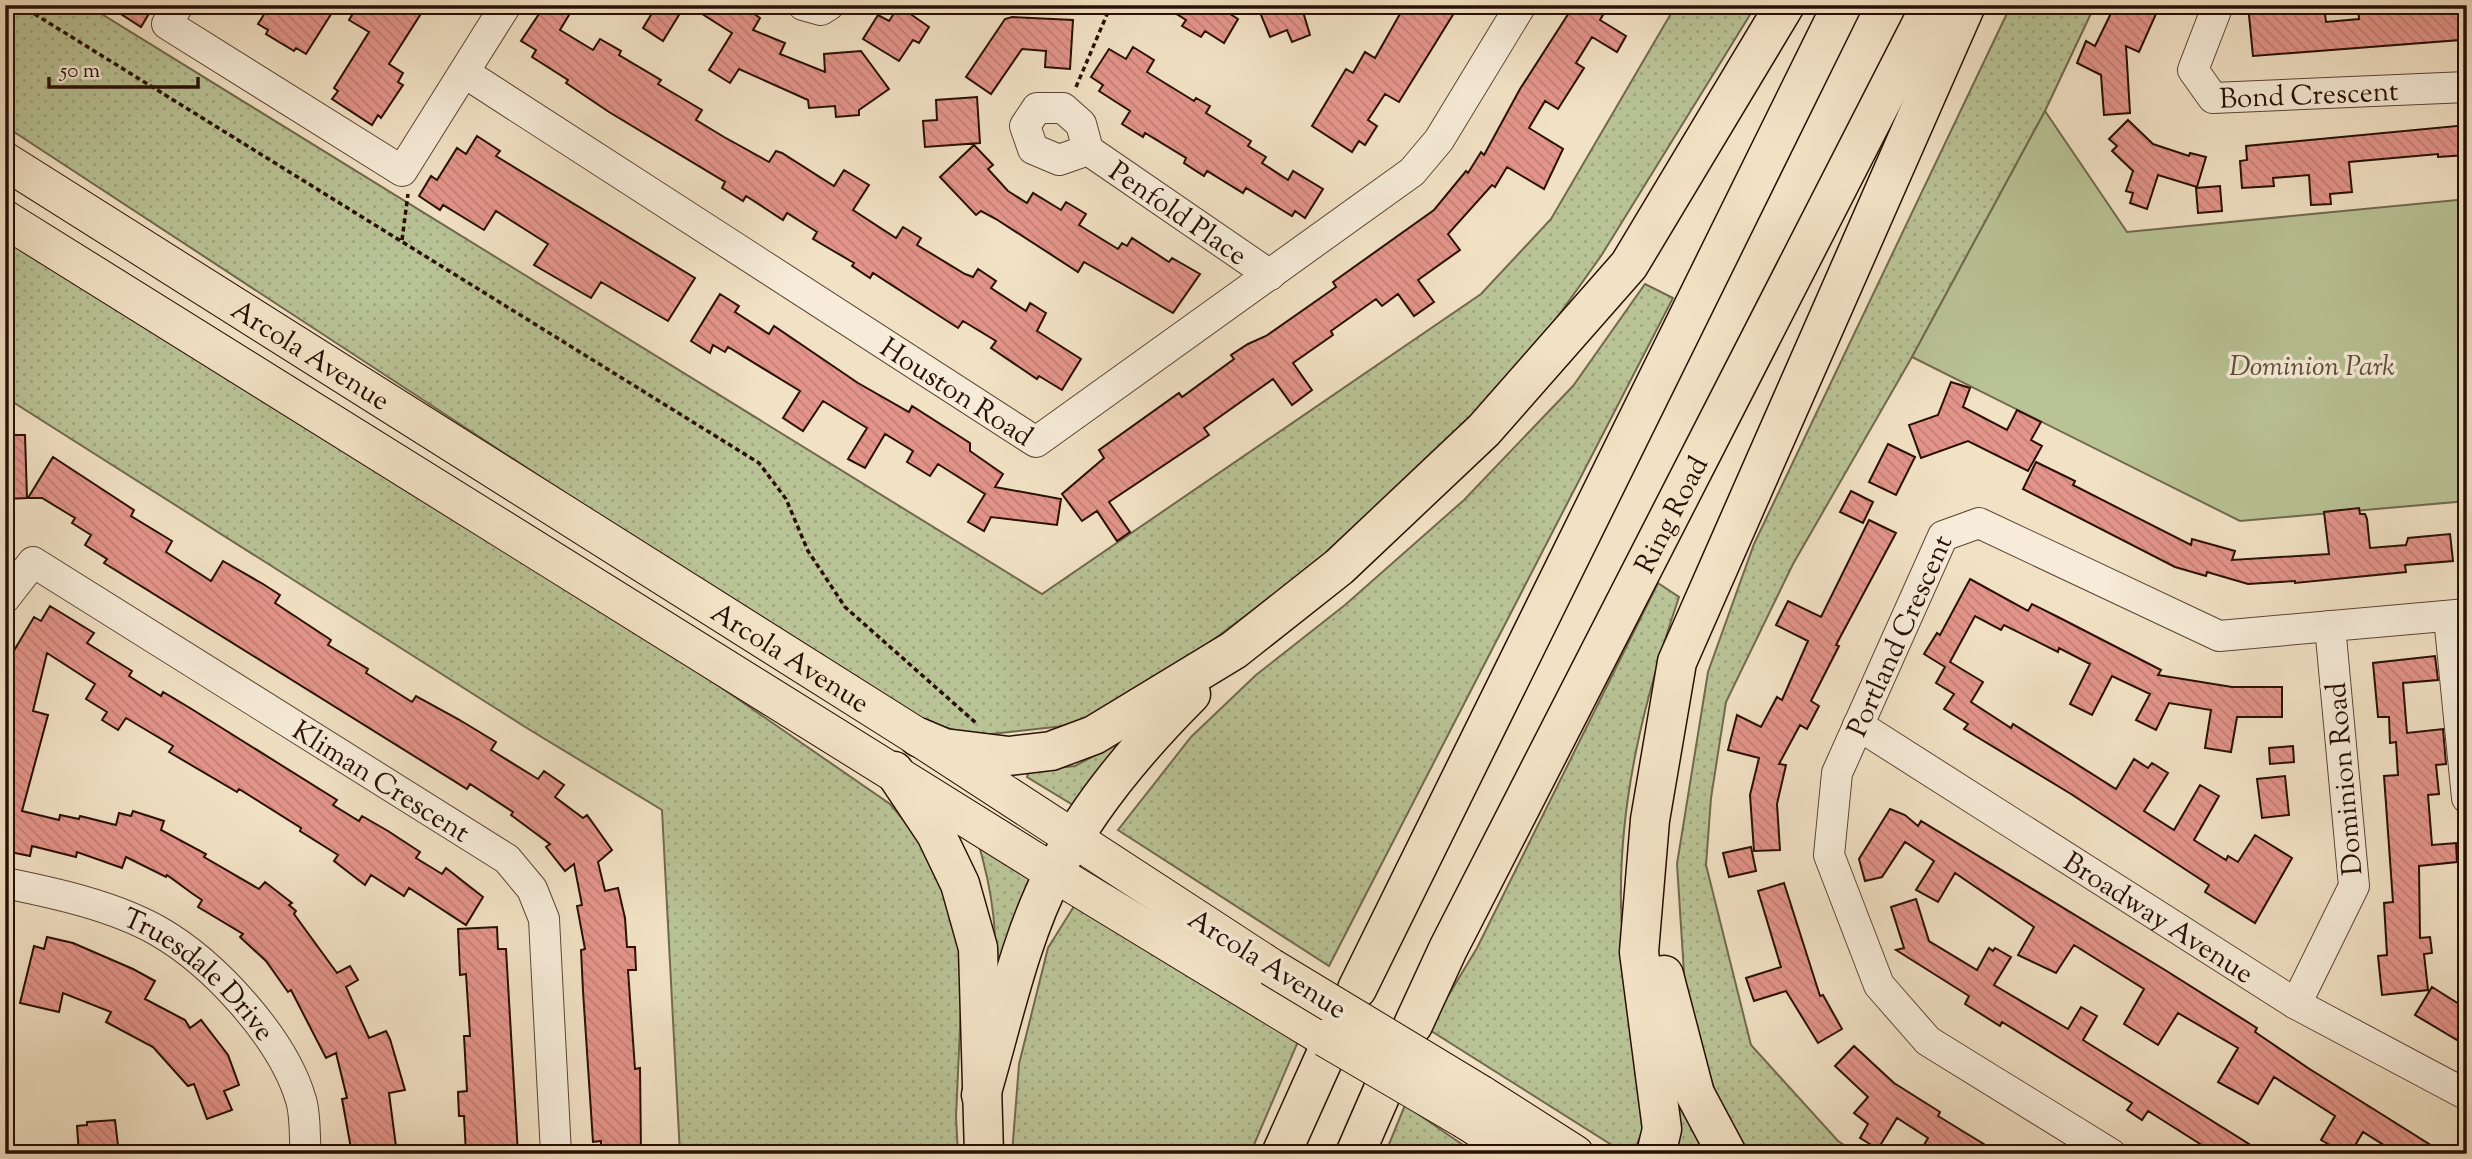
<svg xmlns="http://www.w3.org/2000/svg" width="2472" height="1159" font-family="'Sorts Mill Goudy',serif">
<defs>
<pattern id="grass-dots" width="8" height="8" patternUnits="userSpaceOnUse" patternTransform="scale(1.75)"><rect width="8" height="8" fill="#b9c396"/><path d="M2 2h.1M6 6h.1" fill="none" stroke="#9fa680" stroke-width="1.8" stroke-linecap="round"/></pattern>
<pattern id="building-back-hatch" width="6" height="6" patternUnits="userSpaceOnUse" patternTransform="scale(1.75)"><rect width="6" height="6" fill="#e4958b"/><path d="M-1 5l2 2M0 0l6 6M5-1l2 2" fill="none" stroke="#c47f76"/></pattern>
</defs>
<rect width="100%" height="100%" fill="#f2e2c5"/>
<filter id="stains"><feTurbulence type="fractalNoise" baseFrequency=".00286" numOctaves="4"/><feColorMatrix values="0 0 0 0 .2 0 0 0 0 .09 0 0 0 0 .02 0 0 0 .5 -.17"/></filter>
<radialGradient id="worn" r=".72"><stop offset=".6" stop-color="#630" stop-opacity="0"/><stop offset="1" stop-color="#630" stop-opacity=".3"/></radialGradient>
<path fill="url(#grass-dots)" stroke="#71694e" stroke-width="2" d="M5 5H87L1042 594 1481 294 1551 219 1676 5H1756L1601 256 1526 361 1444 449 1311 567 1154 684 1073 725 974 736 904 715 5 126Z
M2011 5H2095L2045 111 1912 357 1793 564 1726 702 1711 798 1706 865 1751 1045 1838 1141 1858 1154H1745L1719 1103 1686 1004 1677 864 1708 672 1754 544Z
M5 239 609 610 890 804 928 848 958 913 962 983 956 1117 958 1154H680L662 810 530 730 5 397Z
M1645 284 1673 298 1329 966 1118 830 1191 737 1256 675 1345 605 1464 500 1573 386Z
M1658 583 1679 597C1645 697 1619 799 1621 905 1623 978 1637 1056 1643 1129L1633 1154H1626L1428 1029 1477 948Z
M1135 734 1086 813 1027 777 1029 771 1075 766Z
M976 835 1046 881 995 998C997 933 995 898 976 835Z
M1076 903 1300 1037 1250 1154H1012L1019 1064 1048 948Z
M1673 1067 1709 1154H1672Z
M1405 1105 1476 1154H1385Z"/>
<path fill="#b9c396" stroke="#71694e" stroke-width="2" d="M2045 111 2127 232 2467 199V501L2240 521 1912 357Z"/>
<path fill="url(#building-back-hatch)" stroke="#290f05" stroke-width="2" d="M107 5H154L141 27Z
M270 5H323L333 11 306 54 296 48 294 51 266 34 268 30 258 24Z
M358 5H411L422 12 389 64 403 73 398 82 403 85 381 118 378 115 372 125 332 99 338 91 334 88 369 32 349 20Z
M545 5H575L560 30 593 50 600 39 621 51 619 55 661 80 658 84 702 110 696 120 724 137 769 162 776 151 782 153 834 186 844 170 869 185 853 210 896 238 903 227 921 238 917 245 965 274 973 277 978 269 996 281 991 288 1026 311 1030 303 1046 313 1037 331 1081 359 1062 390 1039 376 1037 379 991 348 996 341 963 321 958 328 873 273 870 278 852 266 854 263 813 239 817 232 787 213 783 220 746 196 743 201 722 188 725 182 609 112 566 83 568 80 532 57 536 50 521 41Z
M657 5H685L663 41 643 28Z
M688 5H741L760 18 753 30 785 43 780 54 825 72 824 54 861 51 889 89 859 110V115L836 117 835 106 809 108 808 100 739 69 730 83 709 70 732 33Z
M1162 5H1216L1238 19 1224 43 1205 31 1201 37 1182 26 1186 20Z
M1269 5H1301L1310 35 1292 42 1287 30 1270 37 1259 10Z
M1405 5H1459L1399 102 1385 94 1368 120 1377 126 1365 145 1359 141 1352 152 1312 126 1346 69 1353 73 1365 52 1375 58Z
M1574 5H1609L1600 20 1626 36 1617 52 1592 37 1576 63 1584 68 1558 109 1545 101 1529 128 1563 149 1544 189 1507 167 1495 187 1492 185 1448 234 1460 250 1418 280 1434 302 1414 316 1398 294 1382 306 1376 299 1331 331 1333 335 1293 363 1312 390 1292 405 1273 379 1204 428 1209 435 1109 502 1130 532 1117 541 1097 511 1082 521 1062 494 1104 458 1099 450 1179 393 1182 397 1234 359 1231 355 1248 344 1266 336 1336 287 1333 282 1434 210 1466 171 1468 173 1481 152 1484 155 1520 89Z
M2115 5H2160L2139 52 2126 46 2130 113 2104 115 2101 75 2077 63 2086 41 2095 46Z
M2248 5H2275V10L2324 5 2326 22 2359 19 2358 5H2458L2460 40 2253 56Z
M899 6 929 27 919 43 913 40 899 61 863 39 878 15 889 21Z
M1012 17 1073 20 1070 69 1045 67 1046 51 1022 49 991 94 966 77 1005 19Z
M1133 47 1154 60 1147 72 1194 101 1196 98 1210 106 1206 113 1251 141 1248 146 1266 157 1262 163 1288 180 1293 171 1323 189 1305 218 1295 211 1292 216 1246 188 1243 193 1207 171 1204 176 1184 163 1186 158 1145 133 1143 137 1122 124 1130 111 1099 91 1103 85 1091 77 1109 49 1126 59Z
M977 97 980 143 925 147 923 121 937 120 936 100Z
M2128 120 2153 144 2189 156 2190 153 2206 157 2197 187 2158 175 2147 209 2130 203 2133 193 2126 191 2133 171 2112 151 2117 146 2109 139Z
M2467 125V155L2438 157V154L2349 162 2352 192 2330 194 2331 204 2311 205 2309 175 2273 178 2274 186 2242 188 2240 161 2247 160 2246 146Z
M477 136 500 151 496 156 695 278 668 321 601 282 591 298 534 265 548 244 496 211 484 230 443 205 440 210 419 196 431 176 437 180 457 148 466 154Z
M974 145 993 165 988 169 1008 191 1027 203 1033 193 1061 210 1066 202 1086 214 1079 225 1118 249 1122 243 1127 246 1132 238 1169 262 1172 258 1200 274 1173 313 1084 262 1078 272 996 219 981 211 976 215 940 177Z
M2220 186 2222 211 2198 213 2196 188Z
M720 294 739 306 735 312 769 334 774 326 858 383 909 412 912 406 970 443V451L1003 474 995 487 1061 499 1057 525 991 517 984 531 968 522 985 494 938 464 930 476 907 462 913 451 885 434 865 468 848 459 867 428 823 401 803 431 783 418 800 391 728 347 725 352 713 345 710 353 691 341Z
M1951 382 1970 388 1963 407 2007 430 2017 410 2041 422 2031 440 2042 446 2028 471 1968 441 1921 458 1909 425 1938 415Z
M5 435H25L27 498 5 499Z
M1888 444 1915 457 1896 495 1869 482Z
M53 457 134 510 131 516 172 541 166 552 211 581 223 561 263 584 280 595 275 603 331 640 328 645 368 669 366 673 412 702 416 696 458 719 496 742 491 750 538 779 544 771 564 785 555 797 583 818 587 815 612 850 598 862 605 891 618 888 625 918 627 947H635L636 970H628L635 1069 640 1068 641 1154H601V1141L593 1142 583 991 581 950 585 949 577 906 582 905 574 864 565 871 546 847 550 844 511 815 513 812 470 784 467 789 104 563 107 559 85 545 91 535 72 523 75 518 42 498H28Z
M2036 462 2075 481 2073 485 2191 545 2192 539 2235 551 2232 560 2329 554 2324 512 2359 508 2360 514H2365L2367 519 2370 548 2406 545 2408 538 2450 534 2453 561 2405 565 2406 572 2295 583V581L2248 584 2207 572 2206 576 2175 567 2023 489Z
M1851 491 1873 502 1863 523 1840 512Z
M1869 520 1896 533 1836 645 1839 646 1811 701 1819 706 1807 729 1800 725 1779 764 1786 765 1777 804 1780 850 1754 851 1750 795 1759 758 1728 750 1737 715 1761 727 1777 697 1782 700 1808 641 1776 625 1788 601 1821 617Z
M1970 579 2028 611 2032 604 2058 617 2161 670 2158 675 2232 687H2282V717H2237L2231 752 2205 748 2211 710 2169 703 2156 730 2136 720 2150 694 2112 676 2092 715 2070 704 2090 664 2059 648 2058 652 2004 625 2001 630 1975 616 1950 662 1983 682 1971 702 2011 728 2013 724 2116 789 2134 759 2148 768 2152 763 2168 773 2144 811 2174 830 2200 785 2219 796 2194 840 2226 860 2228 856 2238 862 2255 835 2292 858 2255 923 2205 892 2209 885 2071 794 1964 729 1968 724 1944 709 1954 694 1936 683 1945 667 1924 654 1937 633 1940 635Z
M50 606 94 633 87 643 132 671 129 676 161 696 163 692 190 708 337 800 333 805 359 821 362 816 388 831 420 852 416 858 442 874 446 868 483 897 466 925 409 888 404 896 371 875 365 885 334 861 338 855 300 831 301 828 239 789 237 792 169 752 173 746 126 718 118 730 102 720 107 712 86 699 95 684 47 653 33 711 48 715 22 811 59 820 60 815 79 819 80 816 116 825 119 813 131 816 133 811 164 821 161 830 206 854 204 857 259 889 265 882 292 903 289 905 296 911 294 914 337 973 350 966 358 980 346 987 369 1038 386 1031 390 1039 405 1090 389 1093 397 1154H379V1151L352 1154 342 1099 347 1098 336 1053 326 1058 291 990 288 992 266 961 240 937 243 934 198 907 202 900 193 894 167 875 166 877 126 857 122 868 77 852 76 857 32 846 30 856 5 851V680L12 654 34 617 41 621Z
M2435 656 2438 680 2403 683 2407 733 2443 729 2446 764 2436 765 2439 794 2428 795 2432 845 2456 843 2457 862 2419 866 2420 938 2430 937 2432 953 2424 954 2428 990 2382 995 2378 956 2387 955 2384 903 2393 902 2384 776 2398 775 2396 742 2390 743 2389 717H2378L2373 663Z
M2293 746 2294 762 2270 764 2269 748Z
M2285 776 2289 815 2262 818 2257 779Z
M1890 809 1905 815 1918 826 1921 821 2165 970 2257 1028 2255 1032 2308 1068 2445 1154H2398L2363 1132 2350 1154H2331L2335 1148 2321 1140 2335 1116 2274 1077 2258 1104 2218 1082 2238 1048 2178 1013 2158 1045 2124 1024 2144 989 2074 945 2056 973 2018 955 2034 927 1955 873 1938 902 1916 890 1934 861 1905 842 1882 877 1865 881 1859 859Z
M1751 847 1756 871 1729 877 1723 853Z
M1784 883 1820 996 1823 995 1842 1029 1818 1043 1786 991 1754 1001 1746 978 1781 967 1758 891Z
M1916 899 1929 941 1977 970 1989 948 1993 951 1995 948 2011 957 1994 985 2068 1029 2081 1007 2097 1016 2083 1040 2265 1154H2216L2148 1111 2142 1120 2127 1110 2132 1103 2002 1022 2000 1026 1965 1004 1969 996 1896 950 1904 948 1891 907Z
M497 927 498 949H506L518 1154H466L464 1116H459L458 1092 467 1091 464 1036H470L466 974 460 975 458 929Z
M47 937 73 943 133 969 155 981 145 999 185 1020 190 1028 201 1020 228 1055 239 1085 224 1091 232 1110 207 1119 194 1084 188 1086 153 1047 106 1022 111 1012 63 993 59 1012 20 1003 34 946 44 949Z
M2432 987 2467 1009V1046L2415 1015Z
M1854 1046 1894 1083 1940 1112 1938 1116 2000 1154H1919L1928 1138 1897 1118 1878 1149 1860 1138 1868 1124 1854 1113 1868 1097 1835 1066Z
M115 1120 119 1154H79L77 1126 87 1125V1122Z"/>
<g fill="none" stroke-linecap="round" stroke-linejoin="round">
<defs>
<g id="minor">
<path d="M178 5 167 24 402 171 506 5"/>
<path d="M803 5 821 10 829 5"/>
<path id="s1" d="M2218 5 2193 70 2213 98 2467 87"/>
<path id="s2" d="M465 73 1036 442 1412 172 1439 140 1521 5"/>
<path id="s3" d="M1088 150 1059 160 1033 149 1025 126 1037 108H1063L1081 124 1088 150 1270 275"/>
<path id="s4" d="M5 598 33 562 507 859 532 889 544 919 556 1154"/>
<path d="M2449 617 2467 798"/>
<path id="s5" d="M1858 725 2296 1004 2467 1095"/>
<path id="s6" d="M5 883C55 893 114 906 158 931 214 963 283 1038 301 1100 306 1116 304 1137 306 1154"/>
<path d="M2296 1004 2354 886 2330 626"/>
<path id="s7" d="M2111 1154 1928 1041 1879 985 1829 855 1837 773 1943 536 1979 523 2219 636 2467 614"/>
</g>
<g id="major">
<path id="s8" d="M5 161 918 737 1271 967"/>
<path d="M5 219 1054 873 1325 1038"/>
<path d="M1481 1094 1575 1154"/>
<path d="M1465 1120 1518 1154"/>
</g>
<g id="highway">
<path d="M918 737 944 748 1009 756 1051 751 1094 735 1234 650 1339 567 1484 430 1629 265 1785 5"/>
<path d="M894 771 936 834 960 884 978 948 984 1154"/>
<path d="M1664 975 1695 1094 1727 1154"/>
<path d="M1357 989 1842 5"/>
<path id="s9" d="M1413 1025 1448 949 1931 5"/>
<path d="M981 1095C1003 1021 1019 940 1055 871 1087 808 1141 744 1191 694"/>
<path d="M1281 1154 1325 1056"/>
<path d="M1355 1154 1382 1092"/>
<path d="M1656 1154 1662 1129 1639 952 1650 820 1677 662 1966 5"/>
</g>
</defs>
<use href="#minor" stroke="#5b4435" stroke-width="32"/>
<use href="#major" stroke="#290f05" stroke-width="39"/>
<use href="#highway" stroke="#290f05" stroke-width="41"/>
<path stroke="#290f05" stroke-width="3.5" stroke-dasharray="5 3.5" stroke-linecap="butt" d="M20 5 759 463 786 499 808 551 845 607 976 723
M1076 87 1111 5
M402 240 408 194
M1602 1147 1612 1154"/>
<use href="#minor" stroke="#f7ecd9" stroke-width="30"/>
<use href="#major" stroke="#f2e2c5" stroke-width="37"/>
<use href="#highway" stroke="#f2e2c5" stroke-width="38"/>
<defs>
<path id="major-bridge" d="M1271 967 1481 1094
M1325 1038 1465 1120"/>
</defs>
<use href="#major-bridge" stroke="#290f05" stroke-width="39" stroke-linecap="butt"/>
<use href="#major-bridge" stroke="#f2e2c5" stroke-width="37"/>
</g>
<g text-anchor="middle" stroke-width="7" stroke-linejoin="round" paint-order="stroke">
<g font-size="28" fill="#290f05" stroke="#f7ecd9">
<text dy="10" stroke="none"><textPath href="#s1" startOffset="200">Bond Crescent</textPath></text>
<text dy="10" stroke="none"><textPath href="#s3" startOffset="292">Penfold Place</textPath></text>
<text dy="10" stroke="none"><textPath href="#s8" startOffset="362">Arcola Avenue</textPath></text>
<text dy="10" stroke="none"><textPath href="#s2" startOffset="586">Houston Road</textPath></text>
<text dy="10" stroke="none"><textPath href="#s9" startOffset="572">Ring Road</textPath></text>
<text dy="10" stroke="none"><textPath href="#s7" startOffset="662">Portland Crescent</textPath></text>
<text dy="10" stroke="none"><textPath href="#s8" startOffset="929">Arcola Avenue</textPath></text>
<text transform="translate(2343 779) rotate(-95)" y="10">Dominion Road</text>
<text dy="10" stroke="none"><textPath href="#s4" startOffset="457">Kliman Crescent</textPath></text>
<text dy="10" stroke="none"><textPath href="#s5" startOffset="357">Broadway Avenue</textPath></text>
<text transform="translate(1268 963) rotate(32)" y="10">Arcola Avenue</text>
<text dy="10" stroke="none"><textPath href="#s6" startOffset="220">Truesdale Drive</textPath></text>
</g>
<g font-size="28" font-style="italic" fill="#5b4e38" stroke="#f7ecd9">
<text x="2312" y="375">Dominion Park</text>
</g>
</g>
<rect width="2472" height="1159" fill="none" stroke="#f2e2c5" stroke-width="28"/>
<rect x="7" y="7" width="2458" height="1145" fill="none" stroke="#290f05" stroke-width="3.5"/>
<rect x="14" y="14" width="2444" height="1131" fill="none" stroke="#290f05" stroke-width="2"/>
<path d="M49 77v10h149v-10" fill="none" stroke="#290f05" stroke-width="3.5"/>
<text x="60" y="77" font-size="21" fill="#290f05" stroke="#f7ecd9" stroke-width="5" paint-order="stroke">50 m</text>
<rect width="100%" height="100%" filter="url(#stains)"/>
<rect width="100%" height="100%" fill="url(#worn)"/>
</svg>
